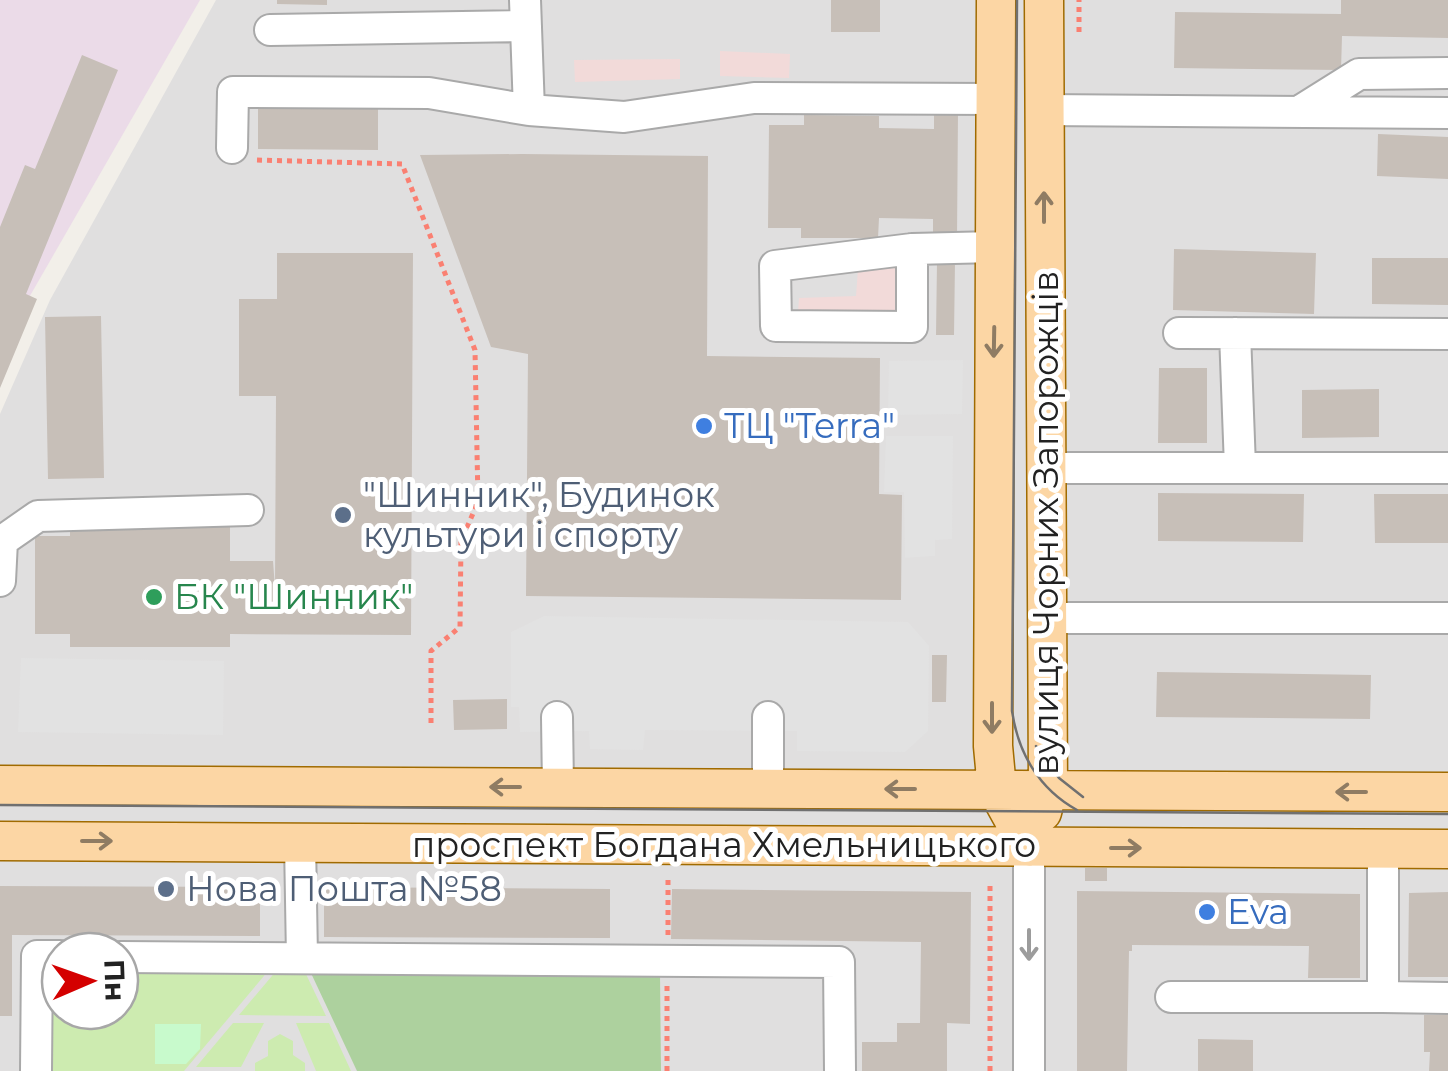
<svg xmlns="http://www.w3.org/2000/svg" width="1448" height="1071" font-family="Montserrat,sans-serif">
<rect width="100%" height="100%" fill="#f2efe9"/>
<path fill="#e0dfdf" fill-rule="evenodd" d="M216 0H1448V1071H0V414L50 300ZM60 951H120V1011H60Z"/>
<path fill="#f2dad9" d="M720 51 790 54 789 78 720 76Z
M680 59V79L575 82 574 60Z
M905 268 904 319 798 314 799 298 856 296 858 269Z"/>
<path fill="#ebdbe8" d="M0 0H200L0 348Z"/>
<path fill="#cdebb0" d="M60 968V1011H120V969L269 970 184 1071H45L52 970Z
M277 970H304L326 1016 239 1015Z
M233 1023H264L241 1067H196Z
M296 1023H329L351 1071H316Z
M280 1034 293 1041V1055L305 1063V1071H255V1063L268 1056V1041Z"/>
<path fill="#add19e" d="M310 971 660 972 661 1071H357Z"/>
<path fill="#c8facc" d="M155 1024H201L200 1049 186 1064H155Z"/>
<path fill="#e2e2e2" d="M963 360 962 414 888 415 889 361Z
M886 436H953L952 539 935 540V556L905 558 904 492H884Z
M544 616 908 622 929 646 928 731 905 752 797 751V731L645 730 643 750 590 749 589 731 520 732 519 707H511V632Z
M21 658 224 661 223 735 18 732Z"/>
<path fill="#c7bfb8" d="M277 0H327V5L277 4Z
M831 0H880V32H831Z
M1341 0H1448V38L1342 36 1341 70 1174 68 1175 12 1341 14Z
M82 55 118 70 26 294 37 299 0 388V227L25 165 35 169Z
M258 100 378 101V150L258 149Z
M934 112H958L957 237H933V219L879 218 878 238H801V228H768L769 125H804V115L879 116V128L934 129Z
M1378 134 1448 137V179L1377 176Z
M522 154 708 156 707 356 880 358 879 494 902 495 901 600 526 596 528 354 491 347 420 155Z
M1174 249 1316 253 1314 314 1173 310Z
M277 253H413L411 635 230 634V647H70V634H35V536H70V526H230V561H273L275 588 276 396H239V299H277Z
M1372 258H1448V305L1372 304Z
M937 262H955L954 335H936Z
M101 316 104 478 48 479 45 317Z
M1159 368H1207V443H1158Z
M1379 389V437L1302 438V390Z
M1158 493 1304 494 1303 542 1158 541Z
M1374 494H1448V543H1375Z
M932 655H947L946 702H932Z
M1157 672 1371 675 1370 719 1156 717Z
M507 699V729L454 730 453 700Z
M1085 868H1107V881H1085Z
M0 886 260 887V936L12 935V1016H0Z
M324 887 610 889V938L324 937Z
M672 889 971 892 970 1024 947 1023V1071H862V1042H897V1023H920L921 942 671 939Z
M1077 891 1360 894V978H1308L1309 946 1132 945V951H1129L1127 1071H1077Z
M1448 892V977H1408L1409 893Z
M1424 1015H1448V1071H1429L1430 1052H1424Z
M1198 1039 1253 1040V1071H1198Z"/>
<g fill="none" stroke-linecap="round" stroke-linejoin="round">
<defs>
<path id="minor" d="M525 0 529 110
M270 30 526 26
M1043 110 1448 113
M1300 111 1359 74 1448 73
M232 148 233 92 429 93 529 110 624 117 754 98 996 99
M912 249V327L776 326 775 266 912 249 995 247
M1179 333 1448 334
M1235 333 1240 467
M1044 468H1448
M0 581 2 541 38 516 248 510
M1046 618H1448
M557 717 558 787
M768 717V788
M300 842 302 958
M1029 847V1071
M120 957 839 962 840 1071
M1171 997H1383V849
M1383 997 1448 998
M36 1071 37 956H60"/>
<path id="major" d="M996 0 993 746 997 789 1029 847
M0 785 1448 792
M1042 812 1048 789 1044 0
M0 841 1448 849"/>
</defs>
<use href="#minor" stroke="#a9a9a9" stroke-width="34"/>
<use href="#major" stroke="#a06b00" stroke-width="41"/>
<path stroke="#fa8072" stroke-width="5" stroke-dasharray="5 5" stroke-linecap="butt" d="M1079 32V0
M257 160 402 164 475 350 478 502 461 541 460 627 431 651V728
M990 886V1071
M668 935V876
M667 1071V986"/>
<use href="#minor" stroke="#fff" stroke-width="30"/>
<use href="#major" stroke="#fcd6a4" stroke-width="38"/>
<path stroke="#707070" stroke-width="2.5" d="M1017 0 1012 711C1018 753 1039 789 1077 810
M1036 746 1059 778 1083 797
M0 805 1448 814"/>
</g>
<defs><path id="oneway-shaft" d="M-6 0H5M1.5-3L5.5 0L1.5 3" fill="none" stroke-width="1.6" stroke-linecap="round" stroke-linejoin="round" transform="scale(2.5)"/></defs>
<g stroke="#8f7c63">
<use href="#oneway-shaft" transform="translate(1044 207) rotate(-90)"/>
<use href="#oneway-shaft" transform="translate(994 342) rotate(91)"/>
<use href="#oneway-shaft" transform="translate(992 718) rotate(90)"/>
<use href="#oneway-shaft" transform="translate(505 787) rotate(-180)"/>
<use href="#oneway-shaft" transform="translate(900 789) rotate(-180)"/>
<use href="#oneway-shaft" transform="translate(1351 792) rotate(-180)"/>
<use href="#oneway-shaft" transform="translate(97 841)"/>
<use href="#oneway-shaft" transform="translate(1126 848)"/>
</g>
<use stroke="#9c9c9c" href="#oneway-shaft" transform="translate(1029 945) rotate(90)"/>
<g fill="#3f7fe0" stroke="#fff" stroke-width="4">
<circle cx="704" cy="426" r="10"/>
<circle cx="1207" cy="912" r="10"/>
</g>
<g fill="#5c6f8a" stroke="#fff" stroke-width="4">
<circle cx="343" cy="515" r="10"/>
<circle cx="166" cy="889" r="10"/>
</g>
<circle fill="#2e9e5b" stroke="#fff" stroke-width="4" cx="154" cy="597" r="10"/>
<g text-anchor="middle" stroke-width="10" stroke-linejoin="round" paint-order="stroke">
<g font-size="35" fill="#366cbe" stroke="#fff" text-anchor="start">
<text x="724" y="438">ТЦ "Terra"</text>
<text x="1227" y="924">Eva</text>
</g>
<g font-size="35" fill="#4e5e75" stroke="#fff" text-anchor="start">
<text x="363" y="507">"Шинник", Будинок<tspan x="363" dy="40">культури і спорту</tspan></text>
<text x="186" y="901">Нова Пошта №58</text>
</g>
<g font-size="35" fill="#222" stroke="#fff">
<text transform="translate(1046 523) rotate(-90)" y="12">вулиця Чорних Запорожців</text>
<text x="724" y="857">проспект Богдана Хмельницького</text>
</g>
<g font-size="35" fill="#27864d" stroke="#fff" text-anchor="start">
<text x="174" y="609">БК "Шинник"</text>
</g>
</g>
<g transform="translate(90 981) rotate(88)"><circle r="48" fill="#ffffff" stroke="#a7a7a7" stroke-width="2.5"/>
<path d="M0-8L18 38L0 25L-18 38Z" fill="#d40000"/>
<text y="-15" font-size="28" font-weight="bold" text-anchor="middle" fill="#222222">Пн</text>
</g>
</svg>
